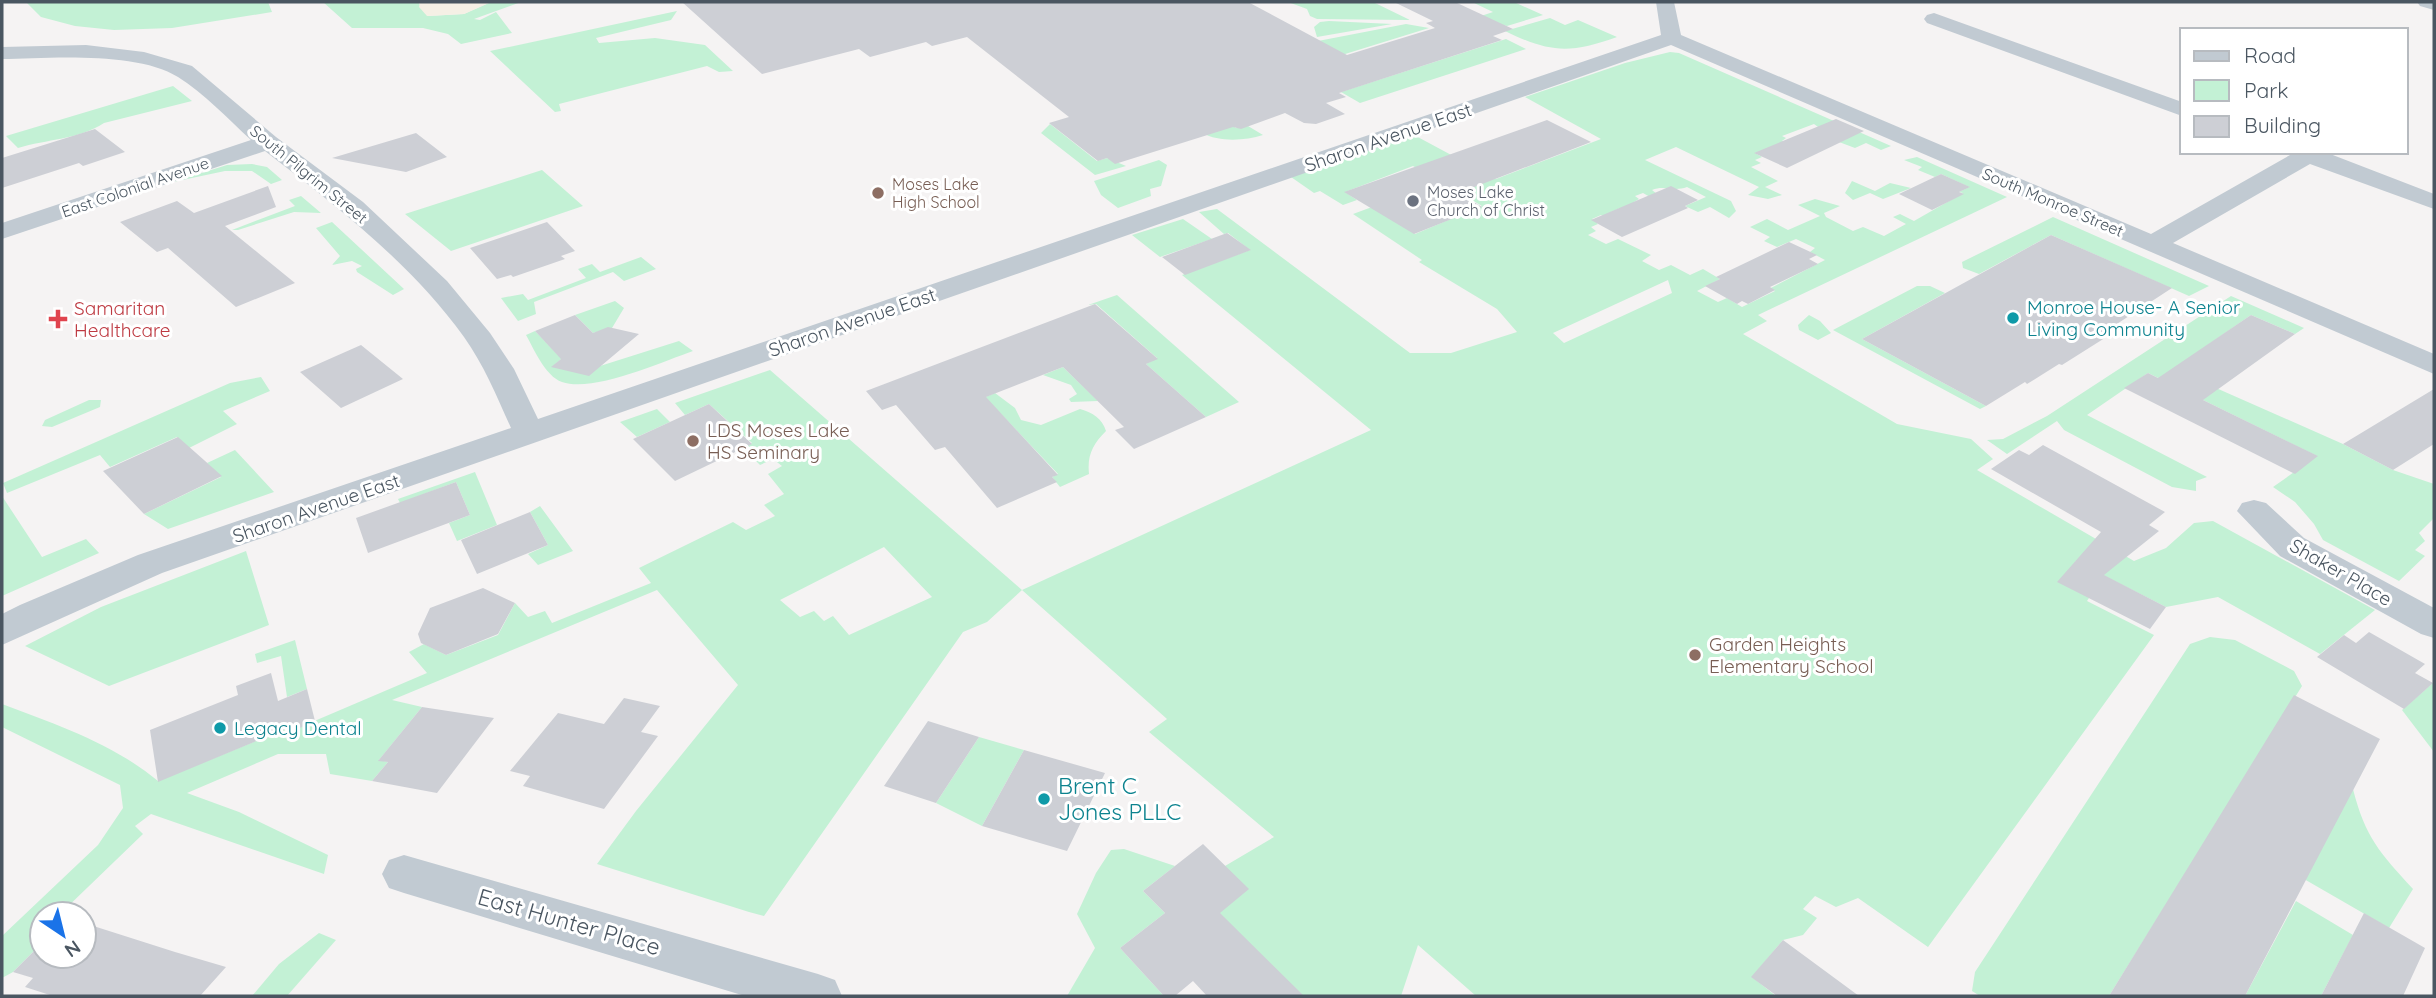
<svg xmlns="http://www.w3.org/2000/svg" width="2436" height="998" font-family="Quicksand,sans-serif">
<rect width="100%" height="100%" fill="#f5f3f3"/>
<path fill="#c3f1d5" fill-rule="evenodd" d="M26 2H268L272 12 172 28 114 30 75 26 41 17Z
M323 2H418L428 16 464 14 491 2H521L474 19 480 20 496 12 512 33 461 44 448 34 423 28H352Z
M1288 2H1373L1410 20 1317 19 1310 16 1307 9Z
M1472 2H1514L1543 15 1507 26 1475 18 1493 12Z
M677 11 671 20 596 38 599 43 655 38 705 45 733 71 719 72 707 66 559 104 561 111 555 112 490 51Z
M1550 18 1565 25 1578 20 1617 37C1570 54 1550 53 1505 31Z
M1329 21 1392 24 1317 37 1314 27 1320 22Z
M1406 24 1429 28 1300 68 1318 41Z
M1506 39 1526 49 1360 103 1341 92Z
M1670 52 1679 53 1891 146 1881 150 1866 143 1855 148 1839 142 1814 124 1782 136 1786 138 1782 141 1789 143 1755 153 1762 157 1755 160 1761 163 1751 167 1778 181 1765 187 1782 195 1768 199 1748 195 1759 187 1676 147 1645 160 1731 201 1736 211 1729 218 1710 207 1698 212 1685 206 1706 197 1687 187C1674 192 1664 185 1652 190L1657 194 1650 197 1643 193 1635 196 1639 199 1634 202 1639 205 1625 210 1620 208 1611 212 1606 218 1601 215 1592 219 1598 224 1591 227 1596 231 1588 235 1606 244 1618 239 1651 255 1642 261 1659 270 1671 265 1690 275 1703 269 1720 279 1697 291 1718 302 1727 298 1742 307 1775 291 1771 288 1825 260 1810 252 1815 248 1796 239 1777 247 1764 241 1770 237 1750 227 1767 219 1788 230 1820 216 1798 205 1815 199 1840 206 1824 213 1826 217 1853 231 1863 227 1884 236 1906 224 1893 217 1900 214 1914 221 1963 193 1959 192 1969 187 1941 174 1935 177 1918 170 1922 167 1904 160 1917 157 2007 197 1758 315 1767 321 1743 334 1897 424 1971 439 1993 459 1977 470 2134 561 2166 548 2194 523 2213 521 2375 610 2320 654 2218 597 2166 607 2075 561 2089 598 2087 601 2154 635 1928 947 1858 898 1836 907 1815 896 1803 909 1817 918 1803 935 1783 940 1752 977 1776 996H1476L1418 945 1401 996H1283L1294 987 1195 933 1225 866 1274 837 1149 732 1167 719 1022 590 987 622 963 632 764 916 749 912 597 864 636 811 738 685 657 590 392 700 422 707 379 760 388 762 372 781 330 774 326 754H278L187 793 239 812 328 855 324 874 151 814 135 826 143 834 60 914H42V943L13 972 2 978V936L98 845 123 808 120 785 2 727V704C57 725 112 743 158 781L290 727 291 731 427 673 409 652 424 644 446 655 498 635 515 603 528 617 545 611 552 623 651 583 639 568 733 522 746 530 775 516 764 505 784 494 768 474 782 466 773 459 760 465 743 448 752 443 709 404 685 415 675 403 770 370 1022 590 1371 430 1182 275 1250 250 1228 233 1224 234 1199 212 1217 209 1410 353H1451L1517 332 1497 309 1419 262 1422 260 1353 214 1372 207 1415 234 1482 206 1413 166 1345 192 1357 200 1343 205 1320 191 1314 193 1291 177 1414 135 1496 179 1601 139 1525 97 1625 63ZM1668 280 1672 293 1564 343 1553 333ZM884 547 932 597 849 635 833 616 824 621 814 611 800 617 780 600Z
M173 86 192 101 104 123C78 140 47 139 18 148L6 136Z
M1050 124 1097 161 1107 158 1126 166 1095 175 1041 133Z
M1231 125 1236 128 1248 126 1263 135C1244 141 1219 142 1202 133Z
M1159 160 1167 165 1161 186 1150 189 1151 196 1118 208 1101 195 1094 181Z
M252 164 267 167 282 180 271 184 252 171H225L173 182 227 165Z
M542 170 583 206 451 251 405 214Z
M1852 181 1875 191 1890 183 1911 188 1883 199 1870 193 1853 200 1845 193Z
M301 196 321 213 294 212 238 230H232L295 206 289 200Z
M2053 217 2209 286 2189 296 2051 235 1979 274 1963 268 1962 262Z
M1183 219 1212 239 1160 257 1132 235Z
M332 222 404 289 393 295 357 272 356 269 362 266 352 261 332 265 340 256 316 228Z
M641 257 656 269 624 281 613 272 534 302 536 314 518 321 501 298 523 294 528 300 586 278 578 269 592 264 600 272Z
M1917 286H1930L1945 293 1862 339 1986 406 1980 409 1833 330Z
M1117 295 1239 402 1206 417 1146 364 1157 358 1096 304 1088 305Z
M2231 296 2304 328 2295 334 2251 315 2173 369 2343 444 2393 470 2434 484V518L2419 533 2425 541 2415 550 2425 556 2399 581 2323 540 2314 524 2295 502 2273 487 2317 456 2148 373 2087 415 2207 477 2196 481V491L2172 487 2064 430 2057 421 2007 454 1987 440 2003 439 2047 416Z
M615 301 624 308 612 328 593 333 575 315Z
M1809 315 1820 321 1831 333 1818 340 1799 330 1798 325Z
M535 331 558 355 568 353 552 367 600 366 679 341 693 351C661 362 593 393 562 382 545 376 534 349 526 335Z
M1063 367 1098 401 1071 402 1069 399 1077 394 1071 385 1043 375Z
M261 377 270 391 223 411 237 424 189 448 177 437 110 467 100 455 7 493 3 483 230 383Z
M995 393 1015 408 1021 420 1041 425 1080 409C1093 413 1102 418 1106 431 1093 444 1087 455 1089 474L1060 487 1052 477 1058 474 1002 415 978 400Z
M89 400H101L100 407 52 427 42 426 45 420Z
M657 409 670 422 637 437 620 422Z
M235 450 274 492 168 529 144 514 221 477 207 463Z
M475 472 497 525 457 541 449 523 470 515 456 482 400 503 398 499Z
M2 496 42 557 86 539 99 553 2 596Z
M540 506 573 551 538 565 528 554 548 545 530 512Z
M246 551 269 625 109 686 25 646 101 607Z
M2210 637 2235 640 2294 671 2302 686 2109 996H1980L1972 991 1975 972 2190 644Z
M295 640 307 689 287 697 281 656 257 663 255 654Z
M2434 682V752L2402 710Z
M979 737 1024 750 982 826 936 803Z
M2353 789C2365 837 2380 853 2413 889L2389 928 2304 879Z
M1124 849 1175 866 1143 891 1165 913 1120 948 1164 996H1067L1095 948 1077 914 1096 873 1111 850Z
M2296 901 2353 935 2321 996H2245Z
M319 933 336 940 287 996H252L279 964Z"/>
<path fill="#f5f0e5" d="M420 2H491L464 14 427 16 419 7Z"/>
<path fill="#cdcfd5" d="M682 2H1248L1347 55 1435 28 1426 23 1433 21 1394 2H1455L1513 29 1493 36 1502 40 1339 93 1346 97 1326 103 1345 114 1316 124 1304 123 1285 113 1241 129 1233 127 1115 164 1107 158 1098 161 1049 123 1069 117 967 37 932 46 926 42 870 57 859 49 762 74Z
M1836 119 1864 131 1787 168 1754 153Z
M1547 120 1591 142 1459 193 1482 207 1414 234 1344 192Z
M95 129 125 152 83 166 79 163 2 188V158Z
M416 133 447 157 406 172 332 158Z
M1941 174 1970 187 1959 192 1964 194 1932 210 1899 194Z
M268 186 276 207 225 226 295 283 236 307 168 248 157 252 120 222 177 201 194 213Z
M1671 186 1698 200 1685 206 1688 208 1622 237 1591 220Z
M547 222 575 251 561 256 565 259 513 277 511 275 497 279 470 248Z
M1227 233 1251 250 1185 275 1162 257Z
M2051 235 2172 288 2103 333 2108 336 2062 365 2059 364 2027 384 2025 382 1986 406 1862 339Z
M1789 242 1817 255 1809 259 1818 264 1770 287 1775 290 1748 304 1742 301 1737 304 1705 286 1720 279 1716 277Z
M1095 304 1158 359 1146 364 1206 417 1134 449 1115 430 1124 427 1063 367 986 397 1058 475 1052 477 1057 482 997 508 945 447 935 450 896 405 882 410 866 391Z
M575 315 593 333 608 327 639 334 589 376 551 367 561 359 535 331Z
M2251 315 2295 334 2203 400 2318 456 2295 474 2124 388 2148 373 2158 378Z
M361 345 403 379 341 408 300 372Z
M2434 389V444L2393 470 2343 444Z
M709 404 752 444 675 481 633 439Z
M178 437 222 476 144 514 103 471Z
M2043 445 2165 512 2149 525 2159 531 2104 575 2166 607 2150 629 2057 582 2101 532 1991 469 2019 450 2029 455Z
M456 482 470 515 368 553 356 518Z
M530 512 548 545 477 574 461 540Z
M483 588 515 603 498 634 446 655 421 643 418 634 430 608Z
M2369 632 2425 664 2415 673 2433 683 2404 709 2317 657 2344 635 2356 643Z
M271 673 278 701 307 689 315 721 291 732 290 727 158 782 150 730 238 695 236 686Z
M2294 695 2380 739 2245 996H2109Z
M624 698 660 706 641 732 658 736 604 809 523 786 530 776 510 771 558 713 604 724Z
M422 707 494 718 437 793 372 781 388 762 378 761Z
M928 721 979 737 936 803 884 786Z
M1024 750 1105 773 1067 851 982 826Z
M1203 844 1249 889 1220 913 1304 996H1207L1193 981 1175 996H1164L1120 948 1165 913 1143 891Z
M2364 913 2425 948 2403 996H2321Z
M84 923 175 952 226 967 200 996H53L25 987 33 978 13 972 42 943V956H84Z
M1783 940 1859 996H1777L1751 977Z"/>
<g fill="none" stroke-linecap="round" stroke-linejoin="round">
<path fill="#c1cad2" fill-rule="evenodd" d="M1656 2H1674L1681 35 2151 234 2290 155 2288 152H2325L2434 194V209L2310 164 2173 243 2434 354V374L1671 45 162 573 2 645V614L20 605 138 555 511 428C497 397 484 365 464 337 411 263 336 206 265 151L2 239V223L251 140C228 119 204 93 178 77 137 51 49 58 2 59V47L86 45 144 52 192 66 276 137 363 202 447 281 490 333 514 369 538 419 1661 35Z
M2417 2H2434V10L2420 6Z
M1934 13 2182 102V116L1927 23 1924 19 1927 15Z
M2254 500 2266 503 2304 538 2434 608V638L2421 634 2280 556 2237 511 2242 503Z
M404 855 818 974 835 980 842 996H745L404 893 389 888 382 874 389 860Z"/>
</g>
<g fill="#8d6e63" stroke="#fff" stroke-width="2.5">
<circle cx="878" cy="193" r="7"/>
<circle cx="693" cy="441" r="7"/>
<circle cx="1695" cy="655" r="7"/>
</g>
<circle fill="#6b7280" stroke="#fff" stroke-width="2.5" cx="1413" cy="201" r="7"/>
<g fill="#0f9aa8" stroke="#fff" stroke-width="2.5">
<circle cx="2013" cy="318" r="7"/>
<circle cx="220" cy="728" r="7"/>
<circle cx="1044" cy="799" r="7"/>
</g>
<path fill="#e0444e" stroke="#fff" stroke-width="2.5" d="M54.5 308.5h7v7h7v7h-7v7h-7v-7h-7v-7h7z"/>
<g text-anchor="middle" stroke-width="6" stroke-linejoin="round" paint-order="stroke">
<g font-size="16" fill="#4a5661" stroke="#fff">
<text transform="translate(309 174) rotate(39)" y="6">South Pilgrim Street</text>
<text transform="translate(135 187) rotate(-19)" y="6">East Colonial Avenue</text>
<text transform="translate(2053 202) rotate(23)" y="6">South Monroe Street</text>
</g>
<g font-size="16" fill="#785e54" stroke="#fff" text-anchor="start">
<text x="892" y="190">Moses Lake<tspan x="892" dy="18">High School</tspan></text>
</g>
<g font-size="16" fill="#5b616d" stroke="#fff" text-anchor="start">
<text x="1427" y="198">Moses Lake<tspan x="1427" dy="18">Church of Christ</tspan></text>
</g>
<g font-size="19" fill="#4a5661" stroke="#fff">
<text transform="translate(1388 137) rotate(-19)" y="7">Sharon Avenue East</text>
<text transform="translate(852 322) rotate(-19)" y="7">Sharon Avenue East</text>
<text transform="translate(316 508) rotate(-19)" y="7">Sharon Avenue East</text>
<text transform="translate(2341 572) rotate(30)" y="7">Shaker Place</text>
</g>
<g font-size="19" fill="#0d838f" stroke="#fff" text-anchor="start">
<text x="2027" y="314">Monroe House- A Senior<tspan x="2027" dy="22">Living Community</tspan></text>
<text x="234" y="735">Legacy Dental</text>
</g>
<g font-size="19" fill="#be3a42" stroke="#fff" text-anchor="start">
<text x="74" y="315">Samaritan<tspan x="74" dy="22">Healthcare</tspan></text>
</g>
<g font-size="19" fill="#785e54" stroke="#fff" text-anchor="start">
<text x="707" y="437">LDS Moses Lake<tspan x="707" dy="22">HS Seminary</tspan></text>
<text x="1709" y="651">Garden Heights<tspan x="1709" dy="22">Elementary School</tspan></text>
</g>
<g font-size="23" fill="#0d838f" stroke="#fff" text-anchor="start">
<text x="1058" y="794">Brent C<tspan x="1058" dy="26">Jones PLLC</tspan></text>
</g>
<g font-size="23" fill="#4a5661" stroke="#fff">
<text transform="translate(569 922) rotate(16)" y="8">East Hunter Place</text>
</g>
</g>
<rect width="2436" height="998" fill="none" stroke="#4a5661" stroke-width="7"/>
<rect x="2180" y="28" width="228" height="126" fill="#ffffff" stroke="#b7bbc0" stroke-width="2"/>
<rect x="2194" y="51" width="35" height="10" fill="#c1cad2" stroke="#b7bbc0" stroke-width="2"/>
<text x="2244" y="63" font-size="21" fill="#4a5661">Road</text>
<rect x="2194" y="80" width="35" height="21" fill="#c3f1d5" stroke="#b7bbc0" stroke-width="2"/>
<text x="2244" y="98" font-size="21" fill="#4a5661">Park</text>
<rect x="2194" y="116" width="35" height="21" fill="#cdcfd5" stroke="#b7bbc0" stroke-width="2"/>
<text x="2244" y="133" font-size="21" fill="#4a5661">Building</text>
<g transform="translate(63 935) rotate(145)"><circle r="33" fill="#ffffff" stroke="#b7bbc0" stroke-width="2"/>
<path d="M0-5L12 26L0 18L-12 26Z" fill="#1a73e8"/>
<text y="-10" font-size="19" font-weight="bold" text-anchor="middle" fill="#4a5661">N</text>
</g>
</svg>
